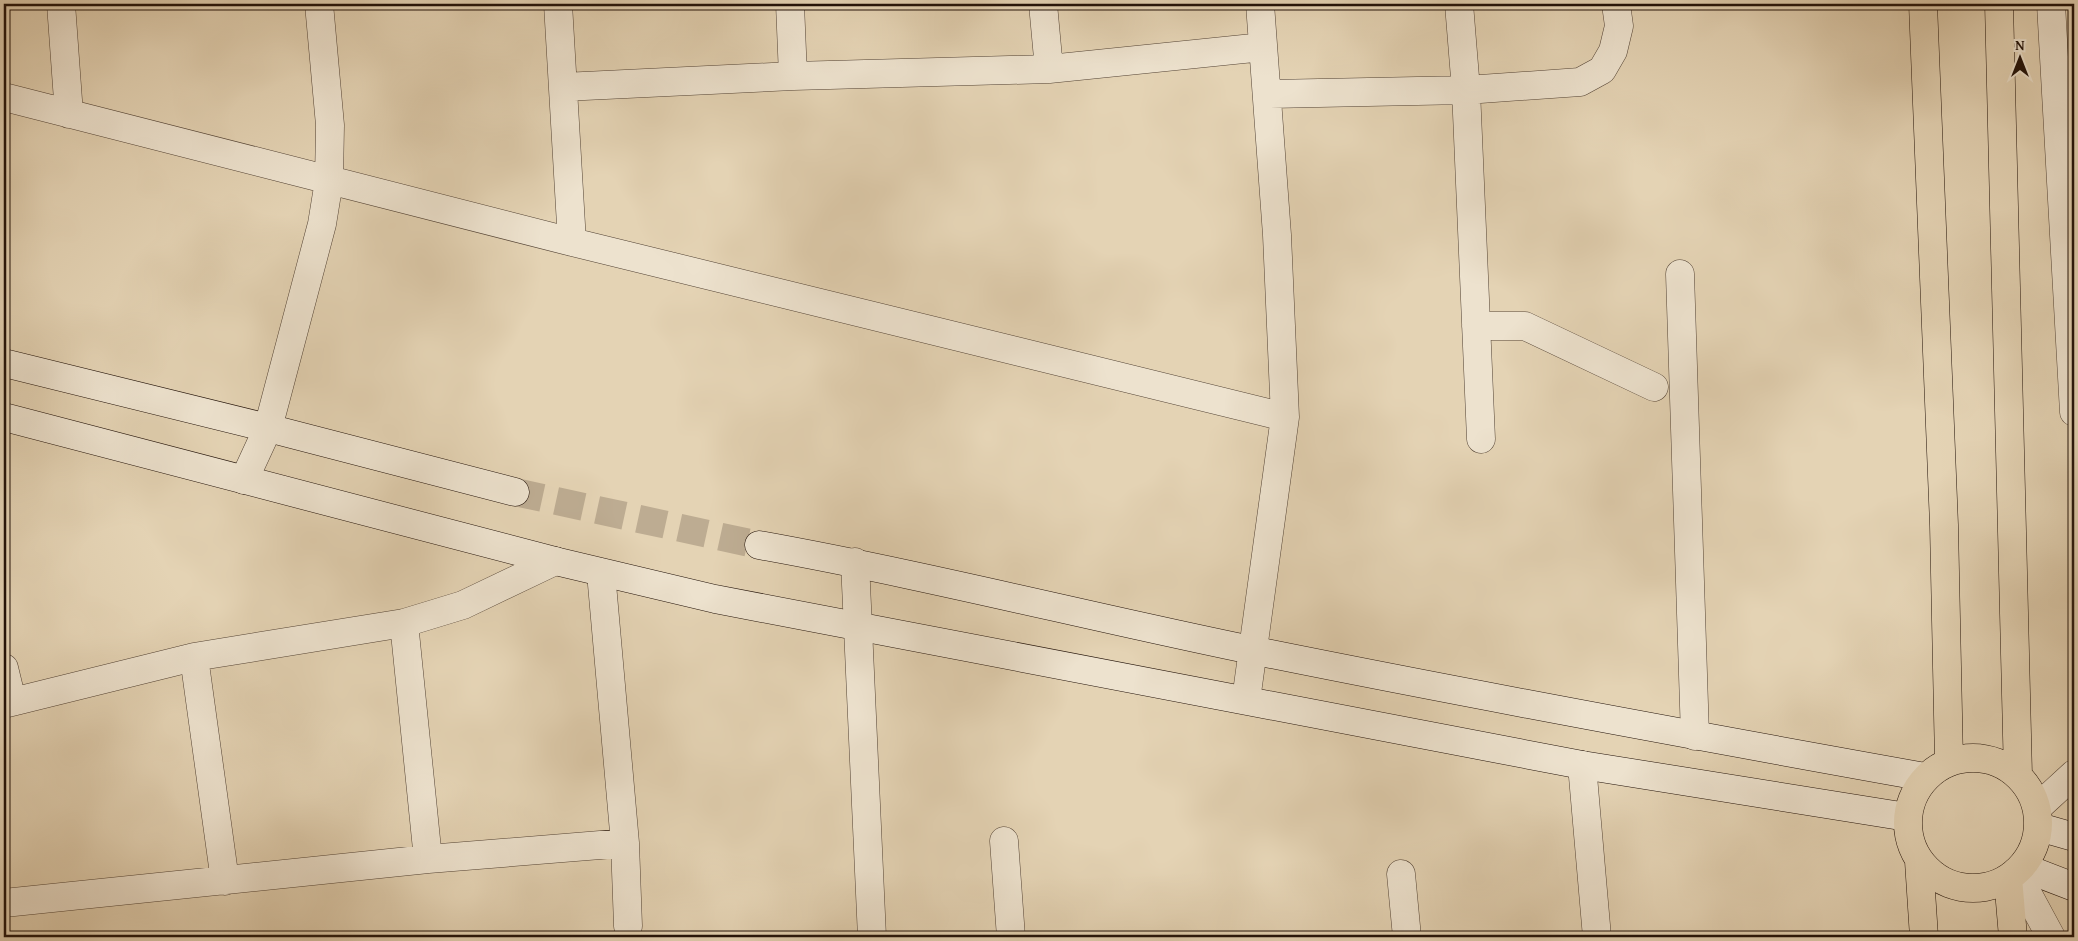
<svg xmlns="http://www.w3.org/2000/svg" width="2078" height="941" font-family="'Gentium Book Plus',serif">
<rect width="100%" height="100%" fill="#e4d3b4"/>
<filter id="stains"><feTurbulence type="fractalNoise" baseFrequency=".004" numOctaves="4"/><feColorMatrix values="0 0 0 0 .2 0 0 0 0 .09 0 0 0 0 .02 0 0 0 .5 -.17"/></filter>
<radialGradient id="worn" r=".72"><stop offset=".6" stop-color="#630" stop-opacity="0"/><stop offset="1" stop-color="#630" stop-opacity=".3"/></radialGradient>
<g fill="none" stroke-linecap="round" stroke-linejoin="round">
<path stroke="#bdac92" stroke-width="28" stroke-dasharray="28 14" stroke-linecap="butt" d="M515 492 759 545"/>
<defs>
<path id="street" d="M61 4 69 114
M558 4 572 242
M790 4 793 76
M1043 4 1049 69
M1459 4 1466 90 1481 439
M2051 4 2074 412
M563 87 793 76 1049 69 1263 47
M1267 94 1466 90 1580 82 1602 70 1613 51 1619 26 1616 4
M4 97 572 242 1285 417
M1680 274 1695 736
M1476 326H1525L1654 387
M244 480 268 428 322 224 329 181 330 125 319 4
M855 562 872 937
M601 573 625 843 628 926
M404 623 428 859
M194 657 225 881
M4 668 12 701
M1246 700 1285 417 1277 235 1260 4
M4 704 194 657 404 623 463 605 555 561
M1582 765 1597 937
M2037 808 2074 774
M1004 841 1011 937
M2016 872 2051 937
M1401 874 1407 937
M4 903 428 859 625 843"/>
<path id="secondary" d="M4 363 268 428 515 492
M4 417 555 561 715 599 1582 765 1907 817
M759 545C926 575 1090 617 1256 651 1478 696 1702 737 1925 777
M2039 827 2074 837
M2022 867 2074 887"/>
<path id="highway" d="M1923 4 1944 525 1949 761
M1999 4 2018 775
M1908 823a65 65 0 1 1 130 0a65 65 0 1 1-130 0Z
M1919 861 1924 937
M2008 878 2013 937"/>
</defs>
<use href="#street" stroke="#524234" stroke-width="29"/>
<use href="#secondary" stroke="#221209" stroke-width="29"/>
<use href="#highway" stroke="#221209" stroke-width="29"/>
<use href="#street" stroke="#ede2ce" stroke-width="28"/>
<use href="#secondary" stroke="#ede2ce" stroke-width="28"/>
<use href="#highway" stroke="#e4d3b4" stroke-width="28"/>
</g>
<rect width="2078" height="941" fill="none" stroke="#e4d3b4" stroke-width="20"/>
<rect x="5" y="5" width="2068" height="931" fill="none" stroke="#221209" stroke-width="2.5"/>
<rect x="10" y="10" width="2058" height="921" fill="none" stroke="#221209"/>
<g transform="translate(2020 58)" stroke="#ede2ce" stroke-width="4" paint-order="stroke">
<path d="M0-4L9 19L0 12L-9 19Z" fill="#221209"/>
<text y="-8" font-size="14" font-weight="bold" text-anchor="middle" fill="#221209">N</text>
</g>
<rect width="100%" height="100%" filter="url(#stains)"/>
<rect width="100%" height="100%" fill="url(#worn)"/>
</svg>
